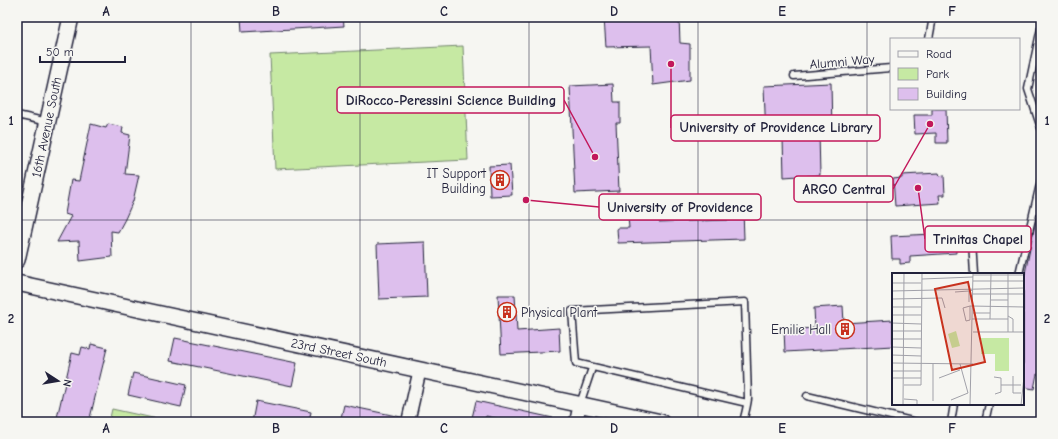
<svg xmlns="http://www.w3.org/2000/svg" width="1058" height="439" font-family="'Comic Neue',sans-serif">
<rect width="100%" height="100%" fill="#f6f6f2"/>
<filter id="ink" filterUnits="userSpaceOnUse"><feTurbulence type="fractalNoise" baseFrequency=".025" numOctaves="2"/><feDisplacementMap in="SourceGraphic" scale="8" xChannelSelector="R" yChannelSelector="G"/><feConvolveMatrix kernelMatrix="1 2 1 2 8 2 1 2 1" color-interpolation-filters="sRGB"/></filter>
<g filter="url(#ink)">
<path fill="#c6e9a3" stroke="#74866f" d="M463 46 468 160 275 169 270 55Z
M112 409 171 422H109Z"/>
<path fill="#ddbfed" stroke="#22223b" d="M241 17H343L344 26 242 32Z
M604 17H679L680 43 690 44V80L653 85 651 46 606 47Z
M831 83 832 132 819 133 820 175 807 176 808 188H798V176L784 177 783 138H766L764 86Z
M613 84 614 102H620V123H616L619 191 575 193 570 86Z
M932 109H946L947 143H936V133L915 134 914 115H932Z
M91 124 106 128 108 124 123 127 122 133 130 135 125 174 139 175 133 201 125 219 118 232 111 231 112 257 80 261 79 241 57 242 71 216 65 214 71 180 79 181Z
M510 165 512 195 490 196 489 166Z
M939 173 940 176 944 175 945 195H939L940 203 895 206 893 179 902 178V175Z
M743 210 744 239 618 243 617 228H629L628 216 659 215V222L731 220 730 211Z
M1037 215H1041V375L1037 374 1034 389 1023 387V283Z
M955 233 956 253 910 256V263L900 264V259H892L891 236Z
M425 242 427 297 379 299 377 244Z
M498 295H515L517 331 559 328 560 351 501 354Z
M843 306 844 323 893 320V346L785 352 784 330 815 328 814 308Z
M175 338 297 363 292 386 170 361Z
M91 344 107 348 89 422H56L72 353 80 355 82 347 90 349Z
M133 373 186 385 181 407 128 395Z
M256 401 311 412 309 422H252Z
M476 401 553 418V422H513L486 416 484 422H471Z
M344 405 401 417V422H340Z"/>
<g fill="none" stroke-linecap="round" stroke-linejoin="round">
<defs>
<path id="service" d="M1041 28 1028 89 1041 128
M929 39 933 17
M794 76 891 68
M17 115 48 122
M972 242 974 274
M1019 274 1041 180
M807 396 916 422
M580 404 592 368
M743 422C745 414 747 407 748 399L745 302 572 311 576 363 747 403
M951 422 954 404
M985 422 989 404"/>
<path id="minor" d="M408 422 420 369
M576 422 580 404"/>
<path id="tertiary" d="M17 260 71 17
M17 283 661 422"/>
</defs>
<use href="#service" stroke="#22223b" stroke-width="9"/>
<use href="#minor" stroke="#22223b" stroke-width="15"/>
<use href="#tertiary" stroke="#22223b" stroke-width="18"/>
<use href="#service" stroke="#f6f6f2" stroke-width="6"/>
<use href="#minor" stroke="#f6f6f2" stroke-width="12"/>
<use href="#tertiary" stroke="#f6f6f2" stroke-width="15"/>
</g>
</g>
<path fill="none" stroke="#22223b" stroke-width="1" stroke-opacity="0.55" d="M191 17V422M360 17V422M529 17V422M698 17V422M867 17V422M17 220H1041"/>
<defs>
<symbol id="building-ring" viewBox="-11 -11 22 22"><circle r="9.5" fill="#f6f6f2" stroke="#c8321e" stroke-width="1.5"/><path d="M-4-6H4V6H1V3H-1V6H-4ZM-2.5-4.3h1.7v1.8h-1.7ZM.8-4.3h1.7v1.8H.8ZM-2.5-1h1.7V.8h-1.7ZM.8-1h1.7V.8H.8Z" fill="#c8321e"/></symbol>
</defs>
<g fill-rule="evenodd">
<use href="#building-ring" x="489" y="169" width="22" height="22"/>
<use href="#building-ring" x="496" y="301" width="22" height="22"/>
<use href="#building-ring" x="834" y="318" width="22" height="22"/>
</g>
<g text-anchor="middle" stroke-width="3" stroke-linejoin="round" paint-order="stroke">
<g font-size="13" fill="#22223b" stroke="#f6f6f2">
<text transform="translate(842 61) rotate(-5)" y="5">Alumni Way</text>
<text transform="translate(46 127) rotate(-78)" y="5">16th Avenue South</text>
<text transform="translate(339 352) rotate(12)" y="5">23rd Street South</text>
</g>
<g font-size="13" fill="#22223b" stroke="#f6f6f2" text-anchor="end">
<text x="486" y="178">IT Support<tspan x="486" dy="15">Building</tspan></text>
<text x="521" y="317" text-anchor="start">Physical Plant</text>
<text x="831" y="334">Emilie Hall</text>
</g>
</g>
<g transform="translate(892 273)">
<rect width="132" height="132" fill="#f6f6f2"/>
<path d="M64 58 68 73 60 75 56 61ZM89 65H117V98H103V81H89Z" fill="#c6e9a3"/>
<path fill="none" stroke="#a1a1a9" stroke-width="1" d="M81 2H132M30 6 81 4M81 8H132M0 10H29M0 18 132 15M63 19 77 18M81 21H132M0 26 50 25 53 35M99 27H116M77 29V18L81 17M78 33V47L74 48 71 35 78 33H79L132 34M0 34H29M81 40H98M0 42H29M116 43 121 46V59M80 46H116M98 46 99 1M0 50 29 51M0 58H29M81 59H132M116 59V0M0 66H29M0 74 29 75M0 82 29 83M0 90 81 91M0 98H29M121 103V120H129M102 104 109 105V119L103 121M0 105H29M47 105 68 97M12 112H29L30 0M109 112H129M12 126 25 127V132M59 127 76 120 68 91M41 128V91M11 132 12 0M78 132 81 0M129 132 132 104"/>
<path fill="#c8321e" fill-opacity="0.15" stroke="#c8321e" stroke-width="2" d="M76 9 93 89 60 97 43 16Z"/>
<rect width="132" height="132" fill="none" stroke="#22223b" stroke-width="2"/>
</g>
<path fill="none" stroke="#c2185b" stroke-width="1.5" d="M595 157L564 100M671 64L671 128M930 124L893 189M526 200L599 207M918 188L925 239"/>
<g fill="#c2185b" stroke="#f6f6f2" stroke-width="1.5">
<circle cx="595" cy="157" r="4"/>
<circle cx="671" cy="64" r="4"/>
<circle cx="930" cy="124" r="4"/>
<circle cx="526" cy="200" r="4"/>
<circle cx="918" cy="188" r="4"/>
</g>
<g fill="#f6f6f2" stroke="#c2185b" stroke-width="1.5">
<rect x="337" y="87" width="227" height="26" rx="4"/>
<rect x="671" y="115" width="209" height="26" rx="4"/>
<rect x="794" y="176" width="99" height="26" rx="4"/>
<rect x="599" y="194" width="162" height="26" rx="4"/>
<rect x="925" y="226" width="106" height="26" rx="4"/>
</g>
<g font-size="14" text-anchor="middle" font-weight="bold" fill="#22223b">
<text x="451" y="105">DiRocco-Peressini Science Building</text>
<text x="776" y="132">University of Providence Library</text>
<text x="844" y="194">ARGO Central</text>
<text x="680" y="212">University of Providence</text>
<text x="978" y="244">Trinitas Chapel</text>
</g>
<rect width="1058" height="439" fill="none" stroke="#f6f6f2" stroke-width="44"/>
<rect x="890" y="38" width="130" height="72" fill="#f6f6f2" stroke="#a1a1a9"/>
<rect x="898" y="51" width="20" height="6" fill="#f6f6f2" stroke="#a1a1a9"/>
<text x="926" y="58" font-size="12" fill="#22223b">Road</text>
<rect x="898" y="68" width="20" height="12" fill="#c6e9a3" stroke="#a1a1a9"/>
<text x="926" y="78" font-size="12" fill="#22223b">Park</text>
<rect x="898" y="88" width="20" height="12" fill="#ddbfed" stroke="#a1a1a9"/>
<text x="926" y="98" font-size="12" fill="#22223b">Building</text>
<g transform="translate(58 381) rotate(102)" stroke="#f6f6f2" stroke-width="3" paint-order="stroke">
<path d="M0-3L7 15L0 10L-7 15Z" fill="#22223b"/>
<text y="-6" font-size="11" font-weight="bold" text-anchor="middle" fill="#22223b">N</text>
</g>
<path d="M40 56v6h85v-6" fill="none" stroke="#22223b" stroke-width="2"/>
<text x="46" y="56" font-size="12" fill="#22223b" stroke="#f6f6f2" stroke-width="3" paint-order="stroke">50 m</text>
<rect x="22" y="22" width="1014" height="395" fill="none" stroke="#22223b" stroke-width="1.5"/>
<g font-size="13" text-anchor="middle" font-weight="bold" fill="#22223b">
<text x="106" y="16">A</text>
<text x="276" y="16">B</text>
<text x="444" y="16">C</text>
<text x="614" y="16">D</text>
<text x="782" y="16">E</text>
<text x="952" y="16">F</text>
<text x="11" y="125">1</text>
<text x="1047" y="125">1</text>
<text x="11" y="323">2</text>
<text x="1047" y="323">2</text>
<text x="106" y="433">A</text>
<text x="276" y="433">B</text>
<text x="444" y="433">C</text>
<text x="614" y="433">D</text>
<text x="782" y="433">E</text>
<text x="952" y="433">F</text>
</g>
</svg>
